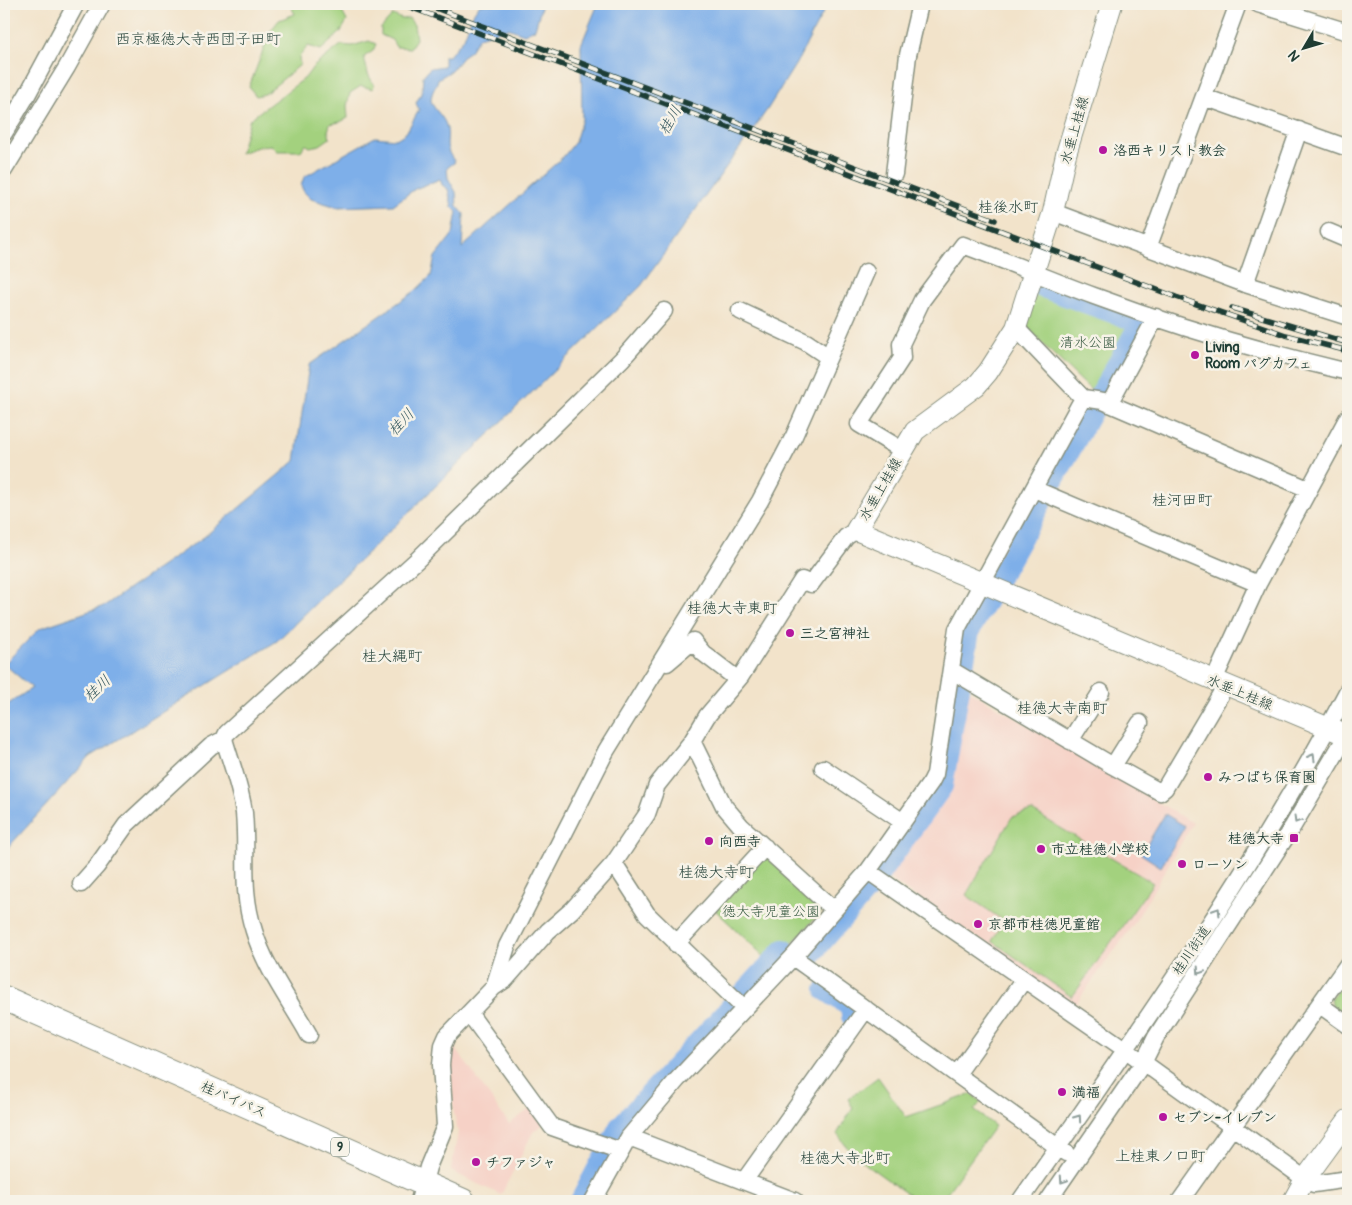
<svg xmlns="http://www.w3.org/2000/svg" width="1352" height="1205" font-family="Pangolin,'Klee One',sans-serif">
<rect width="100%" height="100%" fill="#f7f3e8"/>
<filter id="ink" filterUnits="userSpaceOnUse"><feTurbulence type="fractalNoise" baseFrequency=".02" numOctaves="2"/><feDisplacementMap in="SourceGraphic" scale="10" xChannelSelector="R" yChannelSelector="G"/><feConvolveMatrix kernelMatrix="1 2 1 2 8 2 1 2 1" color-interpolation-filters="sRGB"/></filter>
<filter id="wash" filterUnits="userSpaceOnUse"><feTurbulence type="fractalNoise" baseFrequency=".0096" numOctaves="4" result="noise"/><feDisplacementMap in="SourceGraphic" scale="20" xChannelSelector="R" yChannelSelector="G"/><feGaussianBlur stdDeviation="1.12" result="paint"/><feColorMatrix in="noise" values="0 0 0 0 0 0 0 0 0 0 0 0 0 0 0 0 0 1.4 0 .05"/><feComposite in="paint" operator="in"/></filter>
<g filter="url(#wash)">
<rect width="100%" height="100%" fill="#f2e3ca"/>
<path fill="#f6d1c6" d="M963 687 1193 823 1133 925 1074 1006 886 876 947 787Z
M454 1046 509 1124 533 1107 544 1124 533 1132 501 1195 451 1171 458 1132 454 1113 450 1062Z"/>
<path fill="#a3d17e" stroke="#618759" d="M289 4H330L340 8 347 21 340 33 321 50 308 46 299 57 300 65 265 94 256 96 249 87 271 30 279 20 295 14Z
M393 15 402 19 409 18 414 25 416 39 410 48 396 47 392 40 381 35V28Z
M369 41 376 44 373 51 364 57 368 74 374 85 373 89 361 86 350 93 347 106 348 118 340 122 330 124 328 131 330 138 320 145 310 147 305 144 301 151H277L271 145 261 146 240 153 250 119 305 78 313 67 341 45 352 46Z
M1036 289 1134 325 1098 392H1093L1029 331 1026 319Z
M1032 811 1153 883 1072 997 992 941 1004 921 966 895 1012 817Z
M770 858 819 905 820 913 789 947H782L769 961 714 909 761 859Z
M1348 974V1018L1333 1008 1331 999Z
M878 1077 906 1117 972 1094 981 1102 974 1110 995 1126 941 1201H917L853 1155 837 1134 853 1108 848 1099Z"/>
<path fill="#7eafe9" stroke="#4e768e" d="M480 4H542L535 29 524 34 508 28 479 37 470 51 464 55 451 71 438 79C437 85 432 91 431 98 430 107 443 115 446 125 451 141 441 144 455 162L447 168 448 178 456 192 457 206 464 214 462 248 564 156 575 142 582 119 581 45 598 4 827 5 797 62 767 110 641 286 277 641 90 757 4 852V707L32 688 4 664 40 628 104 606 204 537 295 461 309 365 415 291 431 276 435 257 453 234 457 212 452 207 448 189 442 185 440 179 415 189 393 205 337 207 311 199 304 192 301 186 304 177 375 137 396 139 406 133 419 110 416 103 422 92 423 76 430 68 444 66V56H449L464 38 473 14Z
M1165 814 1185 826 1161 867 1141 854Z"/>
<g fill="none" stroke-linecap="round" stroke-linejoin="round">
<path stroke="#7eafe9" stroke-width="22" d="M809 962V956L871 885 942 786 969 631 1139 326 1137 321 1040 286
M826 990 851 1007 852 1016
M581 1201 620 1127 784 950
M771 1201H772"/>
</g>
</g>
<g filter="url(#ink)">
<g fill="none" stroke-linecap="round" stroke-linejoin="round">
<defs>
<path id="minor" d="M1258 4 1348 32
M1204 97 1348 148
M4 133 27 95 76 4
M4 170 67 67 102 4
M894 174 908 55 920 4
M1053 212 1245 284 1348 317
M1329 232 1348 240
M1148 248 1238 4
M1245 284 1299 130
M740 311 806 342 827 356
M1083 398 1103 401 1308 489
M1109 404 1156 317
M902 450 859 424 902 358 901 344 922 300 963 245C1007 261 1050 280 1094 296 1177 327 1263 352 1348 372
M1034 489 1258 584
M667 663 693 641 703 653 737 679
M951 670 1113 766 1160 792 1165 788 1226 685
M1214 680 1258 584 1348 417
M224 739C231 763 241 788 244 813 248 855 240 888 254 931 265 968 290 1001 309 1035
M692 741 724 806 741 826 834 910
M1070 741 1101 692
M1113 766 1140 723
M823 768 903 822
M614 863 647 914 743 1007
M868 871 1126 1050 1305 1179 1314 1184 1348 1179
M81 884 97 866 126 825 211 746 224 739 227 733 417 560 622 359 664 311
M676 944 765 847
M793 957 1066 1153
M494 987 507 946 606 751 760 501 794 436 866 272
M1320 1005 1348 1025
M469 1013 552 1127 621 1151
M957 1074 1023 981
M629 1137 795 1201
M744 1181 866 1009
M419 1201 428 1167 445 1126 441 1065 443 1045 447 1036 494 987 506 979 548 931 572 910 614 863 647 814 657 785 692 741 707 716 741 676 802 580 811 584 846 537 856 530
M593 1201 629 1137 677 1080 793 957 868 871 931 782 935 774 957 629 1083 398 1016 328
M1020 1201C1136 1036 1254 869 1348 690
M1048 1201 1143 1063 1156 1037 1293 826 1348 733
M1180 1201 1348 964"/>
<path id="major" d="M1112 4 1066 154 1053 212 1016 328 988 372 976 386 915 431 856 530 1348 736
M1293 1201 1305 1179 1348 1120"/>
<path id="highway" d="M4 998 463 1201"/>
</defs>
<use href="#minor" stroke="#88907f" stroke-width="19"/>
<use href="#major" stroke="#88907f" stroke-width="22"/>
<use href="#highway" stroke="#88907f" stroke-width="26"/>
<use href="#minor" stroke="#fff" stroke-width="16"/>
<use href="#major" stroke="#fff" stroke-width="20"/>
<use href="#highway" stroke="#fff" stroke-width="24"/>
<defs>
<path id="rail" d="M402 4 1176 297 1286 335 1348 351
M425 4 995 220
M1232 308 1348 343"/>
</defs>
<use href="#rail" stroke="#1f3d34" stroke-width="5.5"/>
<use href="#rail" stroke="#f7f3e8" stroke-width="4" stroke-dasharray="11" stroke-linecap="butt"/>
</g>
<defs><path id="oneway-chevron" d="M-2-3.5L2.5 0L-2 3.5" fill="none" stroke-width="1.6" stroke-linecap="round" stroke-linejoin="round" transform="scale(1.25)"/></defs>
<g stroke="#8f9e9a">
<use href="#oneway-chevron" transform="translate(1312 757) rotate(-60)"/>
<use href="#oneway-chevron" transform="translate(1297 820) rotate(121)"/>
<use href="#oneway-chevron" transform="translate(1217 911) rotate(-58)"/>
<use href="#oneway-chevron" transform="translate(1200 971) rotate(123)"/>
<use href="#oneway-chevron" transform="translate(1078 1118) rotate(-55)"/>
<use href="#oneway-chevron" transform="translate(1063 1180) rotate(124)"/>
</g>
</g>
<g fill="#b5179e" stroke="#f7f3e8" stroke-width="2">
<circle cx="1103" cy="150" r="5"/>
<circle cx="1195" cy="355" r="5"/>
<circle cx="790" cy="633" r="5"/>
<circle cx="1208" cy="777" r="5"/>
<rect x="1289" y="833" width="10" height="10" rx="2.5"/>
<circle cx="709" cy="841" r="5"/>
<circle cx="1041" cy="849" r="5"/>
<circle cx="1182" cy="864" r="5"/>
<circle cx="978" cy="924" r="5"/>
<circle cx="1062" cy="1092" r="5"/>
<circle cx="1163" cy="1117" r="5"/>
<circle cx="476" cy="1162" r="5"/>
</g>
<g text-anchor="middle" stroke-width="5" stroke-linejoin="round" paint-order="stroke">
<rect fill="#f7f3e8" stroke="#60746a" stroke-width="1" x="331" y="1137.5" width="18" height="19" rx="4"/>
<g font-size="12" font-weight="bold" fill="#1f3d34">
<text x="340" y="1151">9</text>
</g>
<g font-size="14" fill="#1f3d34" stroke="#f7f3e8">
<text transform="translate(1074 130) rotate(-74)" y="5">水垂上桂線</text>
<text transform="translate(880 489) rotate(-60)" y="5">水垂上桂線</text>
<text transform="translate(1240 692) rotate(23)" y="5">水垂上桂線</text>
<text transform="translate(1191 950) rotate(-56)" y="5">桂川街道</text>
<text transform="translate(234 1099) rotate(24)" y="5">桂バイパス</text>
</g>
<g font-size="14" font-weight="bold" fill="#1f3d34" stroke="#f7f3e8" text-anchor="start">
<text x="1113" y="155">洛西キリスト教会</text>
<text x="1205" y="352">Living<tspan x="1205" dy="16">Room パグカフェ</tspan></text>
<text x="800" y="638">三之宮神社</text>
<text x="1218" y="782">みつばち保育園</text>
<text x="1284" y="843" text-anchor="end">桂徳大寺</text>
<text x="719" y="846">向西寺</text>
<text x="1051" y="854">市立桂徳小学校</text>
<text x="1192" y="869">ローソン</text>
<text x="988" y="929">京都市桂徳児童館</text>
<text x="1072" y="1097">満福</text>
<text x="1173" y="1122">セブン-イレブン</text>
<text x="486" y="1167">チファジャ</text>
</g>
<g font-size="14" fill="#395b43" stroke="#f7f3e8">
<text x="1088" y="347">清水公園</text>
<text x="771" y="916">徳大寺児童公園</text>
</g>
<g font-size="15" fill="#1f3d34" stroke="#f7f3e8">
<text x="198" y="44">西京極徳大寺西団子田町</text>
<text x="1008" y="212">桂後水町</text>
<text x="1182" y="505">桂河田町</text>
<text x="732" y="613">桂徳大寺東町</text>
<text x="392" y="661">桂大縄町</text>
<text x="1062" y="713">桂徳大寺南町</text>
<text x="716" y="877">桂徳大寺町</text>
<text x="1160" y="1161">上桂東ノ口町</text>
<text x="845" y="1163">桂徳大寺北町</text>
</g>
<g font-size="15" font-style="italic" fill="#375a61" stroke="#f7f3e8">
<text transform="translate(670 120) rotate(-60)" y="5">桂川</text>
<text transform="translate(401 422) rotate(-46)" y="5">桂川</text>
<text transform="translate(97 688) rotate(-43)" y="5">桂川</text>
</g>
</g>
<rect width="1352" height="1205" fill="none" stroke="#f7f3e8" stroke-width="20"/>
<g transform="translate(1304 48) rotate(232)" stroke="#f7f3e8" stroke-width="4" paint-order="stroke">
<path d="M0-4L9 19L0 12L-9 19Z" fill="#1f3d34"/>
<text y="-8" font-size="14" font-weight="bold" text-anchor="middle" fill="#1f3d34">N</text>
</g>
</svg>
